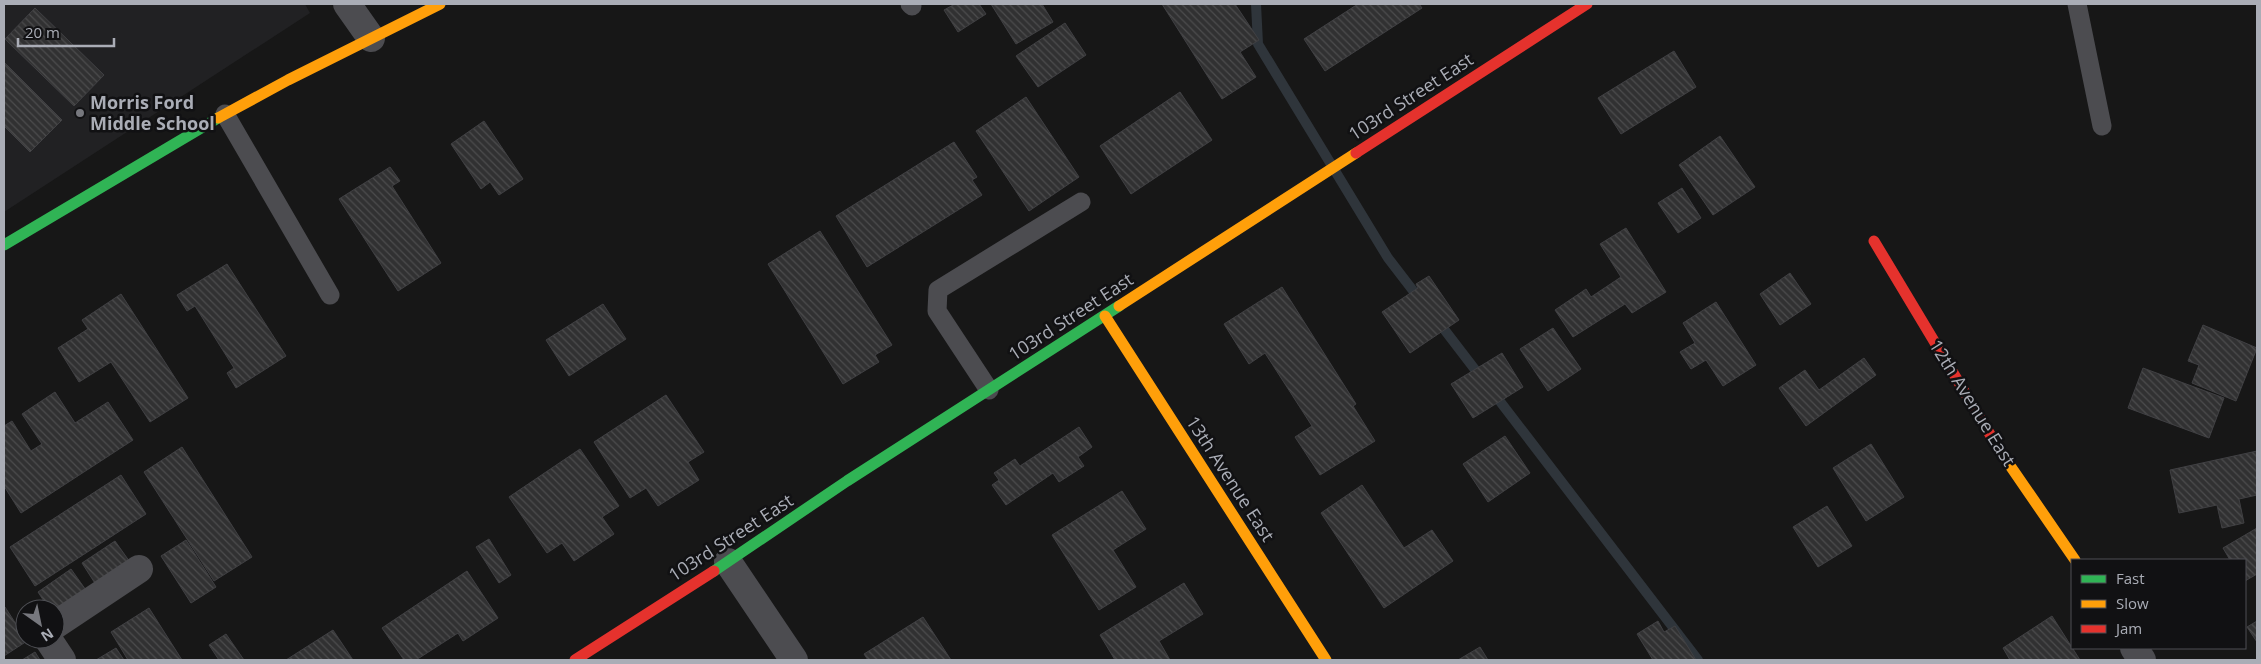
<svg xmlns="http://www.w3.org/2000/svg" width="2261" height="664" font-family="'Open Sans',sans-serif">
<defs>
<pattern id="building-back-hatch" width="6" height="6" patternUnits="userSpaceOnUse" patternTransform="scale(1.25)"><rect width="6" height="6" fill="#313132"/><path d="M-1 5l2 2M0 0l6 6M5-1l2 2" fill="none" stroke="#4c4c4d"/></pattern>
</defs>
<rect width="100%" height="100%" fill="#171717"/>
<path fill="#212123" d="M4 4H305L310 13 4 212Z"/>
<g fill="none" stroke-linecap="round" stroke-linejoin="round">
<path stroke="#2f353b" stroke-width="10" d="M1256 4 1258 44 1388 258 1421 301
M1437 320 1483 380
M1492 391 1698 660"/>
</g>
<path fill="url(#building-back-hatch)" stroke="#404043" d="M955 4H979L986 14 958 32 944 10Z
M991 4H1042L1053 22 1016 44Z
M1162 4H1235L1259 40 1240 52 1256 77 1222 99Z
M1358 4H1419L1422 8 1325 71 1304 39Z
M35 8 104 75 74 106 5 39Z
M1065 23 1086 55 1038 87 1016 56Z
M1674 51 1696 87 1621 134 1598 98Z
M4 62 62 120 30 152 4 126Z
M1180 92 1212 140 1131 194 1100 146Z
M1026 97 1079 177 1029 211 976 131Z
M484 121 523 179 499 195 490 182 481 189 451 144Z
M1720 136 1755 187 1713 215 1679 165Z
M954 142 977 177 972 180 982 195 867 267 836 216Z
M390 167 400 181 392 186 441 263 398 291 339 199Z
M1682 188 1701 218 1678 233 1658 203Z
M1626 228 1666 292 1632 313 1625 304 1573 337 1555 310 1586 289 1591 297 1621 277 1600 244Z
M820 231 892 345 875 355 879 362 843 384 768 264Z
M227 264 286 356 236 388 227 373 234 368 195 306 187 311 177 295Z
M1790 273 1811 304 1780 325 1760 294Z
M1429 276 1459 320 1410 353 1382 312 1418 288 1416 284Z
M1282 287 1356 404 1353 406 1375 441 1320 475 1295 437 1312 426 1265 353 1249 364 1224 324Z
M121 294 188 398 150 422 111 362 79 382 58 348 88 329 82 320Z
M1716 302 1756 365 1723 386 1706 360 1691 369 1680 352 1695 343 1683 323Z
M603 304 626 339 569 376 546 340Z
M2203 325 2257 348 2236 401 2192 383 2199 365 2188 361Z
M1553 328 1581 369 1548 391 1520 349Z
M1502 353 1523 387 1473 418 1451 384Z
M1864 358 1876 375 1806 426 1779 388 1805 370 1819 390Z
M2143 368 2224 398 2209 438 2128 408Z
M55 392 75 423 108 402 133 440 21 513 4 486V426L12 421 31 451 42 444 22 414Z
M666 395 704 452 688 462 699 480 658 506 646 488 630 498 594 442Z
M1079 427 1092 447 1078 457 1084 466 1059 482 1053 473 1006 505 992 485 999 480 994 473 1015 459 1020 466Z
M1505 436 1530 473 1488 502 1463 464Z
M1871 444 1904 497 1866 521 1833 468Z
M182 447 252 557 214 581 144 472Z
M580 449 619 506 602 517 614 534 574 561 562 543 547 553 509 497Z
M2257 451V495L2239 499 2244 523 2222 528 2217 505 2179 513 2170 470Z
M121 475 146 514 35 586 10 547Z
M1362 485 1404 548 1432 530 1453 561 1384 608 1321 513Z
M1122 491 1146 529 1113 550 1136 587 1099 610 1052 535Z
M1827 506 1852 546 1818 567 1793 527Z
M2257 528V574L2245 581V560H2230L2223 548Z
M489 539 511 575 499 583 476 547Z
M186 540 216 587 191 603 161 556Z
M115 541 132 565 98 588 82 563Z
M71 569 88 593 55 609H49L38 592Z
M467 571 498 618 463 641 458 633 416 660H404L382 628Z
M1184 583 1203 614 1159 641 1170 660H1115L1100 635Z
M5 607 27 641 4 656V608Z
M149 608 182 660H128L111 632Z
M2052 616 2080 660H2010L2003 648Z
M923 617 951 660H868L864 654Z
M1658 621 1664 632 1675 626 1696 660H1653L1637 634Z
M2257 621V642L2247 627Z
M333 630 353 660H286Z
M226 634 244 660H219L209 645Z
M1480 647 1488 660H1458Z
M116 648 124 660H96Z
M35 652 40 660H22Z"/>
<g fill="none" stroke-linecap="round" stroke-linejoin="round">
<path stroke="#4c4c50" stroke-width="19" d="M910 4 912 6
M2077 4 2102 126
M225 114 330 295
M989 390 937 311 938 290 1081 202"/>
<path stroke="#4c4c50" stroke-width="28" d="M347 4 371 38
M728 562 794 660
M55 625 139 569
M48 639 62 660
M2134 648 2142 660"/>
<path stroke="#30b455" stroke-width="11" d="M4 245 218 118
M714 571 847 481 1119 306"/>
<path stroke="#ff9f0a" stroke-width="11" d="M218 118 288 80 440 4
M1119 306 1356 153
M1105 316 1326 660
M2000 451 2075 560"/>
<path stroke="#e5322d" stroke-width="11" d="M1356 153 1587 4
M1874 241 2000 451
M575 660 714 571"/>
</g>
<circle fill="#77787e" stroke="#111113" stroke-width="2" cx="80" cy="113" r="5"/>
<g text-anchor="middle" stroke-width="5" stroke-linejoin="round" paint-order="stroke">
<g font-size="18" fill="#aaadb6" stroke="#111113">
<text transform="translate(1411 97) rotate(-33)" y="6">103rd Street East</text>
<text transform="translate(1071 317) rotate(-33)" y="6">103rd Street East</text>
<text transform="translate(1972 403) rotate(58)" y="6">12th Avenue East</text>
<text transform="translate(1230 479) rotate(57)" y="6">13th Avenue East</text>
<text transform="translate(731 538) rotate(-33)" y="6">103rd Street East</text>
</g>
<g font-size="18" font-weight="bold" fill="#aaadb6" stroke="#111113" text-anchor="start">
<text x="90" y="109">Morris Ford<tspan x="90" dy="21">Middle School</tspan></text>
</g>
</g>
<rect width="2261" height="664" fill="none" stroke="#aaadb6" stroke-width="10"/>
<rect x="2071" y="559" width="175" height="90" fill="#111113" stroke="#4e4f54"/>
<rect x="2081" y="575" width="25" height="8" fill="#30b455" stroke="#4e4f54"/>
<text x="2116" y="584" font-size="15" fill="#aaadb6">Fast</text>
<rect x="2081" y="600" width="25" height="8" fill="#ff9f0a" stroke="#4e4f54"/>
<text x="2116" y="609" font-size="15" fill="#aaadb6">Slow</text>
<rect x="2081" y="625" width="25" height="8" fill="#e5322d" stroke="#4e4f54"/>
<text x="2116" y="634" font-size="15" fill="#aaadb6">Jam</text>
<g transform="translate(40 624) rotate(147)"><circle r="24" fill="#111113" stroke="#4e4f54"/>
<path d="M0-4L9 19L0 12L-9 19Z" fill="#77787e"/>
<text y="-8" font-size="14" font-weight="bold" text-anchor="middle" fill="#aaadb6">N</text>
</g>
<path d="M18 38v8h96v-8" fill="none" stroke="#aaadb6" stroke-width="2.5"/>
<text x="25" y="38" font-size="15" fill="#aaadb6" stroke="#111113" stroke-width="4" paint-order="stroke">20 m</text>
</svg>
